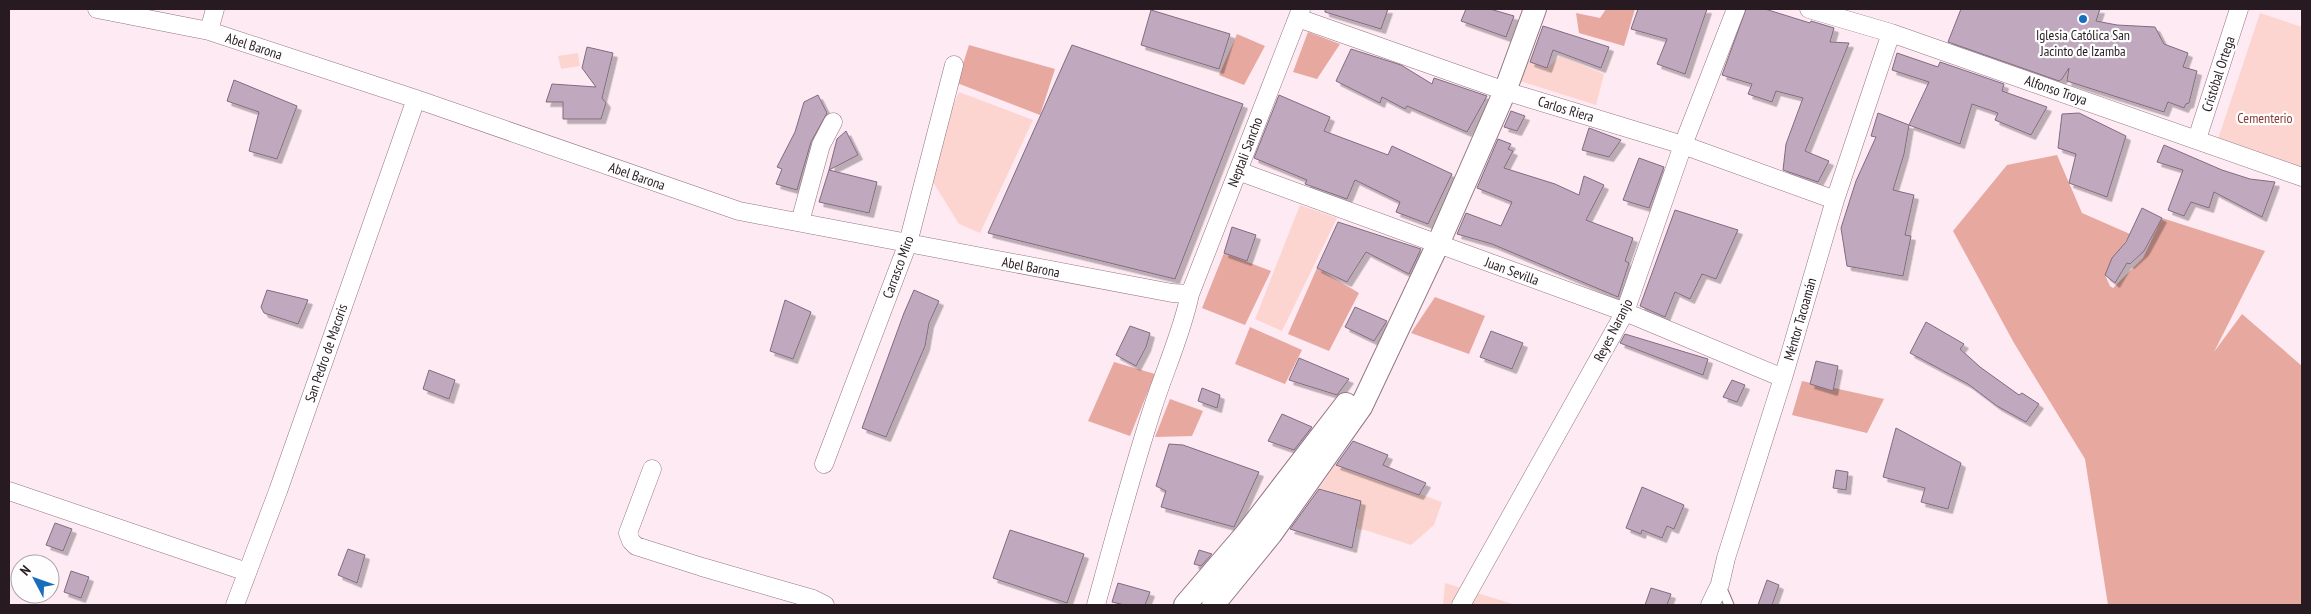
<svg xmlns="http://www.w3.org/2000/svg" width="2311" height="614" font-family="'PT Sans Narrow',sans-serif">
<defs>
<filter id="shadow"><feDropShadow dx="4.5" dy="4.5" stdDeviation="0" flood-color="#0004"/></filter>
</defs>
<rect width="100%" height="100%" fill="#feeaf3"/>
<path fill="#fdd5d0" d="M2260 13 2302 27V173L2216 145Z
M578 53 580 66 561 69 558 56Z
M1560 56 1604 74 1596 105 1520 81 1527 61 1547 68Z
M959 92 1033 120 980 233 959 224 926 171Z
M1300 205 1337 218 1282 331 1255 319Z
M1335 464 1442 502 1434 525 1411 545 1365 530 1356 529 1360 501 1319 488Z
M1445 583 1516 605H1443Z"/>
<path fill="#e7a8a0" d="M1606 9H1635L1624 46 1579 33 1576 13 1600 18Z
M1308 32 1340 44 1317 79 1293 72Z
M1237 34 1265 46 1244 85 1219 75Z
M969 45 1055 69 1040 115 957 83Z
M2057 155 2082 213 2130 234 2105 275 2110 286 2113 288 2143 258 2162 218 2265 251 2214 352 2242 314 2302 366V605H2108L2085 459 2014 343 1953 231 2007 165Z
M1224 253 1271 271 1245 325 1202 308Z
M1317 268 1359 293 1329 351 1288 334Z
M1435 297 1485 316 1469 354 1411 333Z
M1250 327 1302 350 1285 384 1235 364Z
M1114 362 1155 374 1130 436 1088 421Z
M1802 381 1884 399 1867 433 1792 415Z
M1170 399 1203 411 1192 436 1155 437Z"/>
<path fill="#c0a8be" stroke="#816b7f" filter="url(#shadow)" d="M1325 9H1388L1381 29 1325 12Z
M1466 9H1490L1514 16 1506 37 1461 21Z
M1638 9H1707L1685 74 1657 64 1667 39 1631 29Z
M1746 9H1765L1810 23 1811 21 1834 28 1830 42 1849 43 1805 151 1829 161 1818 182 1783 170 1786 144 1803 98 1776 91 1772 102 1748 94 1752 84 1722 75Z
M1961 9H2100L2096 21 2117 25 2155 27 2164 44 2188 53 2183 67 2197 71 2189 103 2186 104 2184 108 2168 102 2164 112 2067 81 2069 68 2062 79 2059 81 1948 42Z
M1151 10 1230 34 1219 69 1141 45Z
M1543 26 1609 47 1601 68 1553 50 1547 68 1530 62Z
M1072 45 1243 104 1175 279 988 233Z
M587 47 613 53 602 98 606 103 601 119H563V102H546L552 84 596 87 582 68Z
M1351 49 1401 65 1432 84 1434 78 1487 96 1467 132 1407 106 1405 109 1382 97 1380 103 1336 81Z
M1897 53 1938 67 1940 62 2004 84 2002 91 2047 107 2031 135 1995 120 1998 113 1972 104 1960 144 1909 125 1929 82 1892 70Z
M234 80 297 106 277 159 249 151 259 112 227 101Z
M818 95 827 113 811 142 797 190 776 184 782 169 777 167 795 132 804 102Z
M1279 95 1330 117 1324 131 1388 155 1392 146 1452 174 1428 224 1396 212 1400 202 1355 180 1347 199 1305 184 1307 180 1254 158Z
M1511 111 1525 116 1517 131 1504 127Z
M1878 113 1909 125 1904 154 1893 190 1914 195 1905 235 1911 236 1903 276 1847 266 1841 228 1856 181 1876 137 1871 136Z
M2079 113 2126 136 2107 197 2069 183 2076 154 2058 148 2062 114Z
M1589 128 1621 140 1609 157 1582 150Z
M846 131 858 155 829 170 837 139Z
M1498 139 1511 144 1508 149 1513 151 1504 168 1555 184 1579 195 1584 176 1604 185 1586 220 1633 238 1625 261 1629 263 1618 297 1492 244 1457 234 1466 213 1501 226 1512 202 1477 188Z
M2164 145 2222 170 2250 179 2275 182 2262 217 2214 192 2209 208 2191 202 2184 216 2168 210 2183 170 2157 162Z
M1639 158 1664 167 1649 208 1623 200Z
M829 170 877 182 869 213 819 202Z
M2142 208 2162 218 2144 251 2130 264 2127 263 2115 283 2105 275 2112 258 2126 242Z
M1675 210 1738 230 1716 279 1702 274 1690 299 1675 292 1665 317 1640 306Z
M1338 222 1421 249 1409 274 1366 252 1347 282 1317 268Z
M1232 227 1256 235 1247 261 1224 253Z
M267 290 308 300 298 324 264 313 261 307Z
M914 290 939 301 929 323 925 346 886 437 862 428 904 313Z
M785 300 811 312 793 359 770 351Z
M1355 307 1387 321 1374 341 1345 327Z
M1926 322 1964 344 1960 349 1980 367 2019 395 2022 393 2039 404 2026 422 1997 406 1968 384 1910 353Z
M1130 326 1150 333 1146 347 1136 366 1116 355Z
M1491 331 1523 343 1512 369 1480 357Z
M1625 334 1708 359 1703 375 1620 343Z
M1299 358 1349 379 1337 395 1289 380Z
M1816 361 1838 366 1833 391 1810 384Z
M429 370 455 380 449 399 423 389Z
M1732 380 1745 385 1737 402 1723 397Z
M1202 388 1220 395 1217 408 1198 401Z
M1282 414 1312 427 1294 450 1268 441Z
M1896 428 1961 463 1948 509 1921 502 1925 488 1883 477Z
M1353 441 1388 455 1383 465 1426 483 1419 495 1336 465Z
M1169 444 1183 445 1259 472 1234 527 1161 507 1166 491 1156 486Z
M1836 470 1848 472 1846 490 1833 488Z
M1642 487 1684 505 1674 529 1667 526 1662 538 1642 530 1641 534 1626 528Z
M1319 489 1361 501 1352 548 1290 529Z
M55 523 72 529 63 551 46 545Z
M1010 530 1084 554 1067 603 993 578Z
M348 549 365 555 357 583 338 575Z
M1199 550 1212 554 1201 566 1194 564Z
M71 571 89 577 81 598 64 592Z
M1767 580 1779 585 1772 605H1758Z
M1118 583 1150 592 1145 605H1125L1112 602Z
M1651 588 1671 594 1667 605H1645Z"/>
<g fill="none" stroke-linecap="round" stroke-linejoin="round">
<defs>
<path id="service" d="M1720 584 1729 605"/>
<path id="minor" d="M97 9 209 31 416 99 739 211 1172 293 1190 294
M1809 9 1891 33 2302 177
M1298 18 1505 91 1683 145 1835 200
M209 31 215 9
M2197 139 2239 9
M1238 171 1625 312 1783 378
M800 222 821 145 833 122
M824 464 908 243 954 65
M652 469 628 533 631 541 636 546 702 567 813 599 825 605
M9 491 247 572
M235 605 278 491 416 99
M1096 605C1114 539 1132 472 1153 407 1165 369 1182 333 1190 294L1301 9
M1461 605 1625 312 1683 145 1736 9
M1710 605 1720 584 1726 558 1783 378 1835 200 1891 33"/>
<path id="tertiary" d="M1185 605 1246 534 1346 404
M1213 605 1271 534 1361 407 1438 244 1505 91 1535 9"/>
</defs>
<use href="#service" stroke="#937684" stroke-width="11"/>
<use href="#minor" stroke="#937684" stroke-width="19"/>
<use href="#tertiary" stroke="#937684" stroke-width="24"/>
<use href="#service" stroke="#fff" stroke-width="9"/>
<use href="#minor" stroke="#fff" stroke-width="18"/>
<use href="#tertiary" stroke="#fff" stroke-width="22"/>
</g>
<circle fill="#166ebc" stroke="#fefefe" stroke-width="2" cx="2083" cy="19" r="5"/>
<g text-anchor="middle" stroke-width="4.5" stroke-linejoin="round" paint-order="stroke">
<g font-size="14" fill="#271b21" stroke="#fefefe">
<text x="2083" y="40">Iglesia Católica San<tspan x="2083" dy="16">Jacinto de Izamba</tspan></text>
</g>
<g font-size="14" fill="#271b21" stroke="#fefefe">
<text transform="translate(254 46) rotate(18)" y="5">Abel Barona</text>
<text transform="translate(2218 74) rotate(-72)" y="5">Cristóbal Ortega</text>
<text transform="translate(2056 90) rotate(19)" y="5">Alfonso Troya</text>
<text transform="translate(1566 109) rotate(17)" y="5">Carlos Riera</text>
<text transform="translate(1245 152) rotate(-69)" y="5">Neptali Sancho</text>
<text transform="translate(637 176) rotate(19)" y="5">Abel Barona</text>
<text transform="translate(898 267) rotate(-70)" y="5">Carrasco Miro</text>
<text transform="translate(1031 267) rotate(11)" y="5">Abel Barona</text>
<text transform="translate(1512 271) rotate(20)" y="5">Juan Sevilla</text>
<text transform="translate(1800 319) rotate(-74)" y="5">Méntor Tacoamán</text>
<text transform="translate(1613 330) rotate(-63)" y="5">Reyes Naranjo</text>
<text transform="translate(326 353) rotate(-71)" y="5">San Pedro de Macoris</text>
</g>
<g font-size="14" fill="#873b35" stroke="#fefefe">
<text x="2265" y="123">Cementerio</text>
</g>
</g>
<rect width="2311" height="614" fill="none" stroke="#271b21" stroke-width="20"/>
<g transform="translate(35 579) rotate(311)"><circle r="24" fill="#fefefe" stroke="#a8a3a6"/>
<path d="M0-4L9 19L0 12L-9 19Z" fill="#166ebc"/>
<text y="-8" font-size="14" font-weight="bold" text-anchor="middle" fill="#271b21">N</text>
</g>
</svg>
